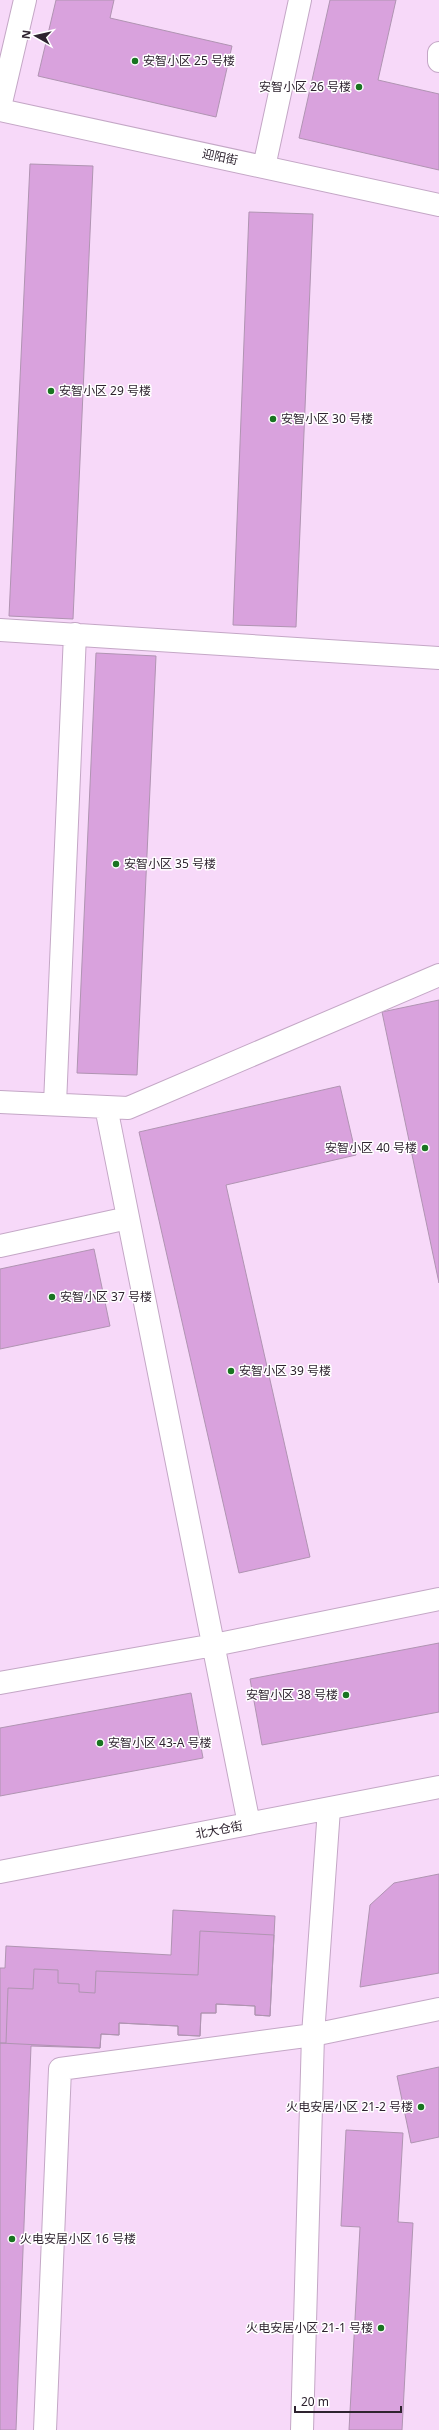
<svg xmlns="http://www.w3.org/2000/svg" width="439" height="2430" font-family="'Noto Sans','Noto Sans SC',sans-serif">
<rect width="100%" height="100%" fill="#f7d9f9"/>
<path fill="#d9a2dd" stroke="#b094b2" d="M56 0H114L110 18 232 46 216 117 38 76Z
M330 0H396L378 80 439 94V170L299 138Z
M30 164 93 166 73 619 9 616Z
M249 212 313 214 296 627 233 625Z
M96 653 156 656 137 1075 77 1073Z
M439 1000V1283L382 1012Z
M340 1086 356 1155 226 1185 310 1557 239 1573 139 1132Z
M94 1249 110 1326 0 1349V1269Z
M439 1643V1712L262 1745 250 1679Z
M191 1693 203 1758 0 1796V1728Z
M439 1874V1973L360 1987 370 1905 394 1883Z
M173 1910 275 1916 270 2016 255 2015V2006L216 2004V2013H201L200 2036 178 2035V2026L119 2023V2035L101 2034 100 2048 0 2043V1968H5L6 1946 171 1955Z
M200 1931 274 1935 270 2016 255 2015V2006L216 2004V2013H201L200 2036 178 2035V2026L119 2023V2035L101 2034 100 2048 31 2046 16 2430H0V2043H6L8 1988 33 1989 34 1969 58 1970V1983L79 1984V1992L95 1993 96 1971 198 1975Z
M439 2067V2137L411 2143 397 2076Z
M346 2130 403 2133 398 2222 413 2223 402 2430H349L360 2227 341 2226Z"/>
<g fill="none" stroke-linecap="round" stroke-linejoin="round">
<defs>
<path id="minor" d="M439 53V61
M0 107 25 0
M0 110 439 205
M264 167 300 0
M0 630 439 658
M0 1102 128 1108 439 975
M55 1104 75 634
M106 1107 249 1824
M0 1246 128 1218
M0 1683 214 1645 439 1599
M329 1809 313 2035 439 2009
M0 1872 439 1787
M45 2430 60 2069 313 2035 302 2430"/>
</defs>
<use href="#minor" stroke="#c4a7c6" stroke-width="24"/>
<use href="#minor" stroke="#fff" stroke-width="22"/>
</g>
<g fill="#197421" stroke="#fff" stroke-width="1.5">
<circle cx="135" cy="61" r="4"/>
<circle cx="359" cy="87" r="4"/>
<circle cx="51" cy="391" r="4"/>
<circle cx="273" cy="419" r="4"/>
<circle cx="116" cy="864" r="4"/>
<circle cx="425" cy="1148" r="4"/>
<circle cx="52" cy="1297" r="4"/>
<circle cx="231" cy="1371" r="4"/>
<circle cx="346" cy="1695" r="4"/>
<circle cx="100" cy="1743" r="4"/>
<circle cx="421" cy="2107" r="4"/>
<circle cx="12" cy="2239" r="4"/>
<circle cx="381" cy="2328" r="4"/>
</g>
<g text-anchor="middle" stroke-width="3" stroke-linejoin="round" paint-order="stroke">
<g font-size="12" fill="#2e232f" stroke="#fff" text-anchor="start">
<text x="143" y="65">安智小区 25 号楼</text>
<text x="351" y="91" text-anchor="end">安智小区 26 号楼</text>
<text x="59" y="395">安智小区 29 号楼</text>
<text x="281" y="423">安智小区 30 号楼</text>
<text x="124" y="868">安智小区 35 号楼</text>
<text x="417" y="1152" text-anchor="end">安智小区 40 号楼</text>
<text x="60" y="1301">安智小区 37 号楼</text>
<text x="239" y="1375">安智小区 39 号楼</text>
<text x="338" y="1699" text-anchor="end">安智小区 38 号楼</text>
<text x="108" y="1747">安智小区 43-A 号楼</text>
<text x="413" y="2111" text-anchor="end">火电安居小区 21-2 号楼</text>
<text x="20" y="2243">火电安居小区 16 号楼</text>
<text x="373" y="2332" text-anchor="end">火电安居小区 21-1 号楼</text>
</g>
<g font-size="12" fill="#2e232f" stroke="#fff">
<text transform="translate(220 157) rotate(12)" y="4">迎阳街</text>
<text transform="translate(219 1830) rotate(-11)" y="4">北大仓街</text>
</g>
</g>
<g transform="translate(36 36) rotate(278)" stroke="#ffffff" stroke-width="3" paint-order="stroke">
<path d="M0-3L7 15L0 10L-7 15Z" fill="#2e232f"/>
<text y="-6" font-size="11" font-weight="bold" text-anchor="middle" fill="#2e232f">N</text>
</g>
<path d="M295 2406v6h106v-6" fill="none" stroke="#2e232f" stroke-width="2"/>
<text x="301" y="2406" font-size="12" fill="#2e232f" stroke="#ffffff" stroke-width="3" paint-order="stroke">20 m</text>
</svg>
